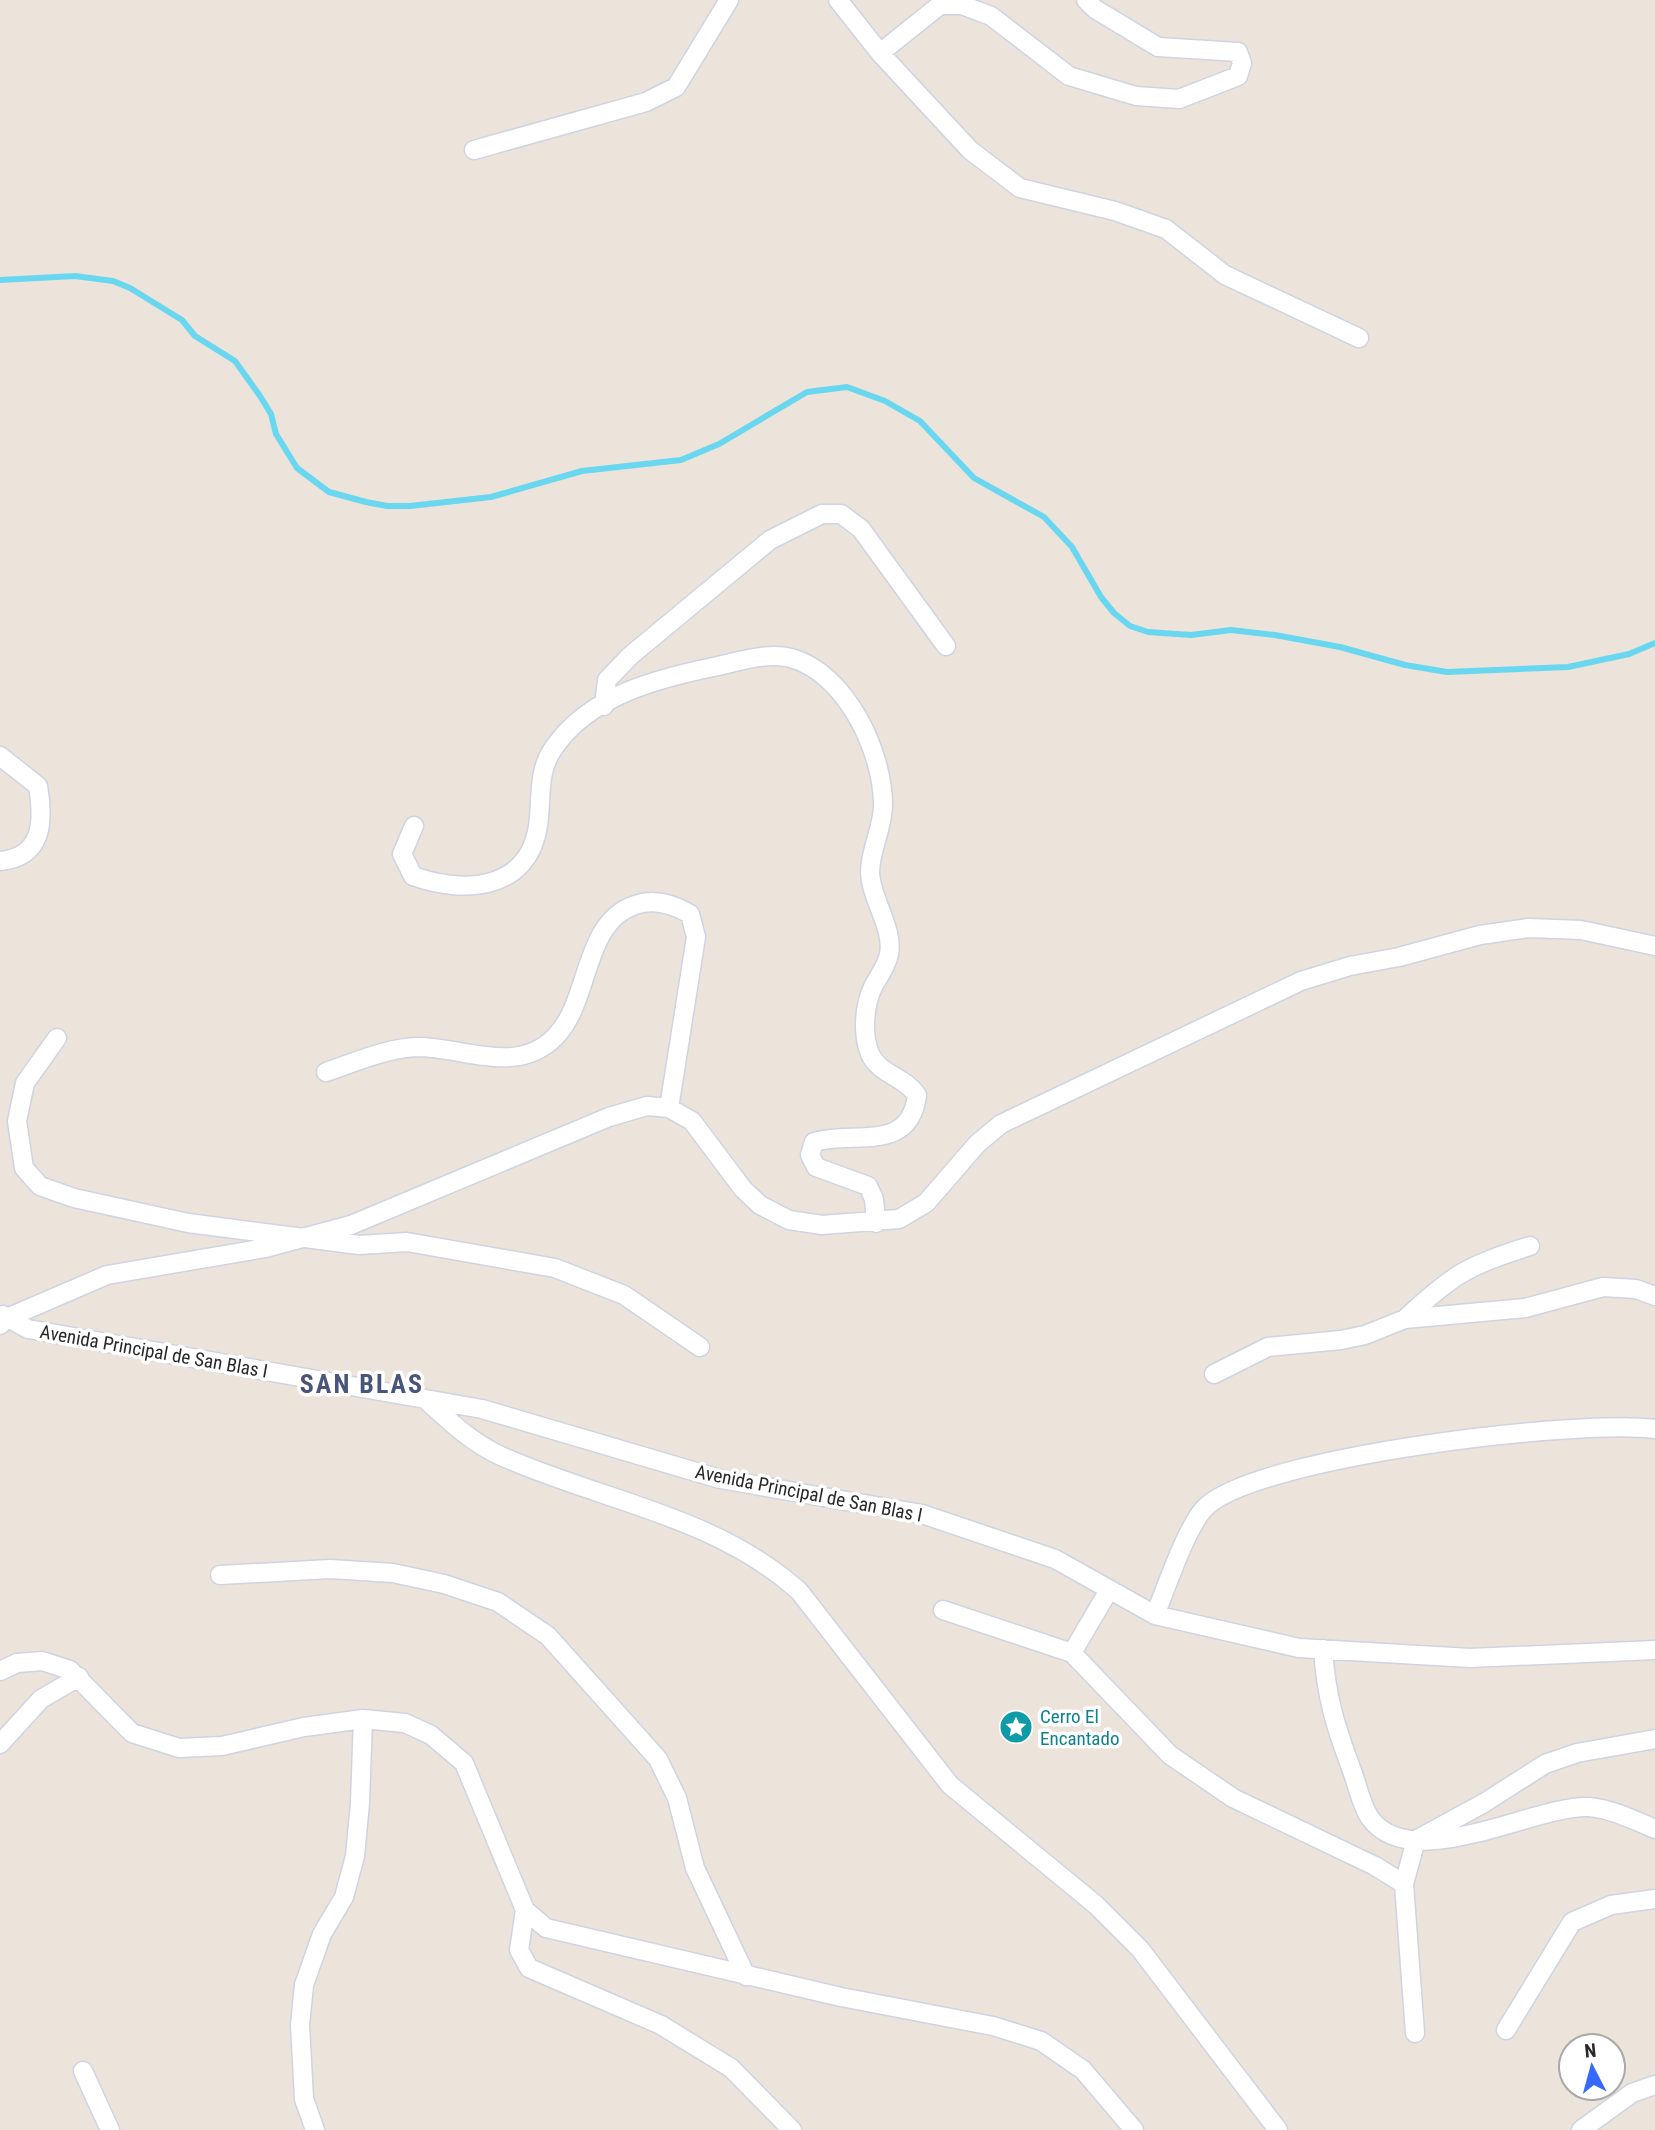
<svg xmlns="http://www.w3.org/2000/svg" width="1655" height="2130" font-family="'Roboto Condensed',sans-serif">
<rect width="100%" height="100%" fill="#ece3da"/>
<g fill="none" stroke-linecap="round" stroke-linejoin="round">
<path stroke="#6ad7f1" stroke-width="6" d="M0 280 75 276 113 281 130 288 182 320 195 336 235 361 260 396 271 414 276 434 297 468 329 492 366 502 387 506H410L491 497 582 471 681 460 719 444 807 392 847 387 885 401 920 421 974 478 1044 517 1072 547 1101 597 1114 613 1130 626 1148 632 1191 635 1231 630 1275 635 1340 647 1405 665 1447 672 1568 667 1629 654 1655 643"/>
<defs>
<path id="street" d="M838 0 880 53 970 150 1020 188 1115 211 1166 229 1225 275 1359 338
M880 53 940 5H962L991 16 1069 76 1136 96 1179 99 1238 76 1242 63 1238 52 1158 47 1095 9 1086 0
M474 150 646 102 676 87 729 0
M604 706 607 680 630 656 770 540 822 514H841L861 529 946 646
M0 756 38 786C44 822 43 857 0 861
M414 826 402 854 413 876C464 894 528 891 538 826 542 799 537 772 553 749 589 695 659 678 718 666 741 661 768 652 791 658 846 673 883 752 883 805 883 828 870 850 870 872 871 900 894 928 889 954 887 966 878 977 873 987 864 1006 862 1034 870 1054 879 1074 905 1077 917 1095 910 1154 854 1130 814 1142L810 1155 816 1167 868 1186 874 1199 876 1223
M57 1038 25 1083 17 1121 24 1168 40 1186 74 1198 188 1223 359 1245 407 1242 555 1268 624 1295 700 1347
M326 1072C356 1062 386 1048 418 1047 463 1047 517 1076 555 1037 591 1001 582 923 635 905 655 898 673 904 690 914L696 937 669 1108
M3 1315 28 1329 482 1409 720 1479 922 1514 1055 1559 1155 1615 1299 1648 1470 1658 1655 1650
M1405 1319C1452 1275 1468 1265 1530 1246
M0 1325 7 1318 107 1275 265 1248 351 1225 609 1117 647 1106 669 1108 692 1121 743 1189 760 1205 789 1220 822 1225 899 1219 926 1203 977 1144 1001 1124 1301 981 1350 966 1399 957 1480 935 1529 928 1581 930 1655 946
M1214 1374 1268 1347 1341 1340 1365 1335 1405 1319 1525 1308 1603 1287 1636 1289 1655 1296
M425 1399C448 1420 472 1443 501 1456 601 1501 714 1515 799 1591L950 1785 1096 1905 1140 1949 1278 2130
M220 1575 330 1569 393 1573 444 1584 498 1602 548 1636 658 1759 677 1798 695 1868 746 1976
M943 1610 1072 1653 1170 1755 1233 1798 1375 1866 1404 1884
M1155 1615C1166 1589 1188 1521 1208 1505 1265 1456 1577 1419 1655 1429
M1323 1649C1326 1696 1335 1725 1351 1768 1357 1783 1361 1805 1370 1818 1412 1876 1536 1804 1589 1807 1612 1809 1634 1820 1655 1829
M1072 1653 1109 1590
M0 1671 17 1663 42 1661 70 1670 132 1733 179 1748 222 1746 304 1727 363 1719 405 1723 431 1735 464 1763 525 1910 546 1928 841 1997 993 2026 1041 2041 1083 2070 1134 2130
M0 1744 41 1699 79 1677
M525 1910 519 1950 529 1968 661 2025 731 2068 792 2130
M1506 2030 1572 1922 1611 1905 1655 1899
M1415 2033 1404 1884 1416 1840 1484 1803 1545 1764 1577 1753 1655 1739
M83 2071 110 2130
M315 2130 304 2099 300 2025 304 1985 322 1934 344 1897 355 1856 360 1803 363 1719
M1581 2130 1632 2093 1655 2085"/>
</defs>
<use href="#street" stroke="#cfd4e2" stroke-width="21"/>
<use href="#street" stroke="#fff" stroke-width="18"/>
</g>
<defs>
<symbol id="sight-disc" viewBox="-11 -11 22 22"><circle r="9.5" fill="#0f9aa8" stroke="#fff"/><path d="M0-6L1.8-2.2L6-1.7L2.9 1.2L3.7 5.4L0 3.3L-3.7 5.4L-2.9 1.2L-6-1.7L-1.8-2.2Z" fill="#fff"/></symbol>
</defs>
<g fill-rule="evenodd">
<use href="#sight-disc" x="997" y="1708" width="38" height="38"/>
</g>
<g text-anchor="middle" stroke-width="7" stroke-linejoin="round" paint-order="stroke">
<g font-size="19" fill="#292929" stroke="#fff">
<text transform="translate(154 1351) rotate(10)" y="7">Avenida Principal de San Blas I</text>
<text transform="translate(809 1493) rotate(11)" y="7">Avenida Principal de San Blas I</text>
</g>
<g font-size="19" fill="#0d838f" stroke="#fff" text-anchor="start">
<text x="1040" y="1723">Cerro El<tspan x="1040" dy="22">Encantado</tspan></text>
</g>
<g font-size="26" font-weight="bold" letter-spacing="2" fill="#49557a" stroke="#fff">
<text x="362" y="1393">SAN BLAS</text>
</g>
</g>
<g transform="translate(1592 2067) rotate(354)"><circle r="33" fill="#ffffff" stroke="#a9a9a9" stroke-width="2"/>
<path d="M0-5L12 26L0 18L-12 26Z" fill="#366afd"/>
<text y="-10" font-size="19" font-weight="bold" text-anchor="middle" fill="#292929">N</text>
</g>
</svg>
